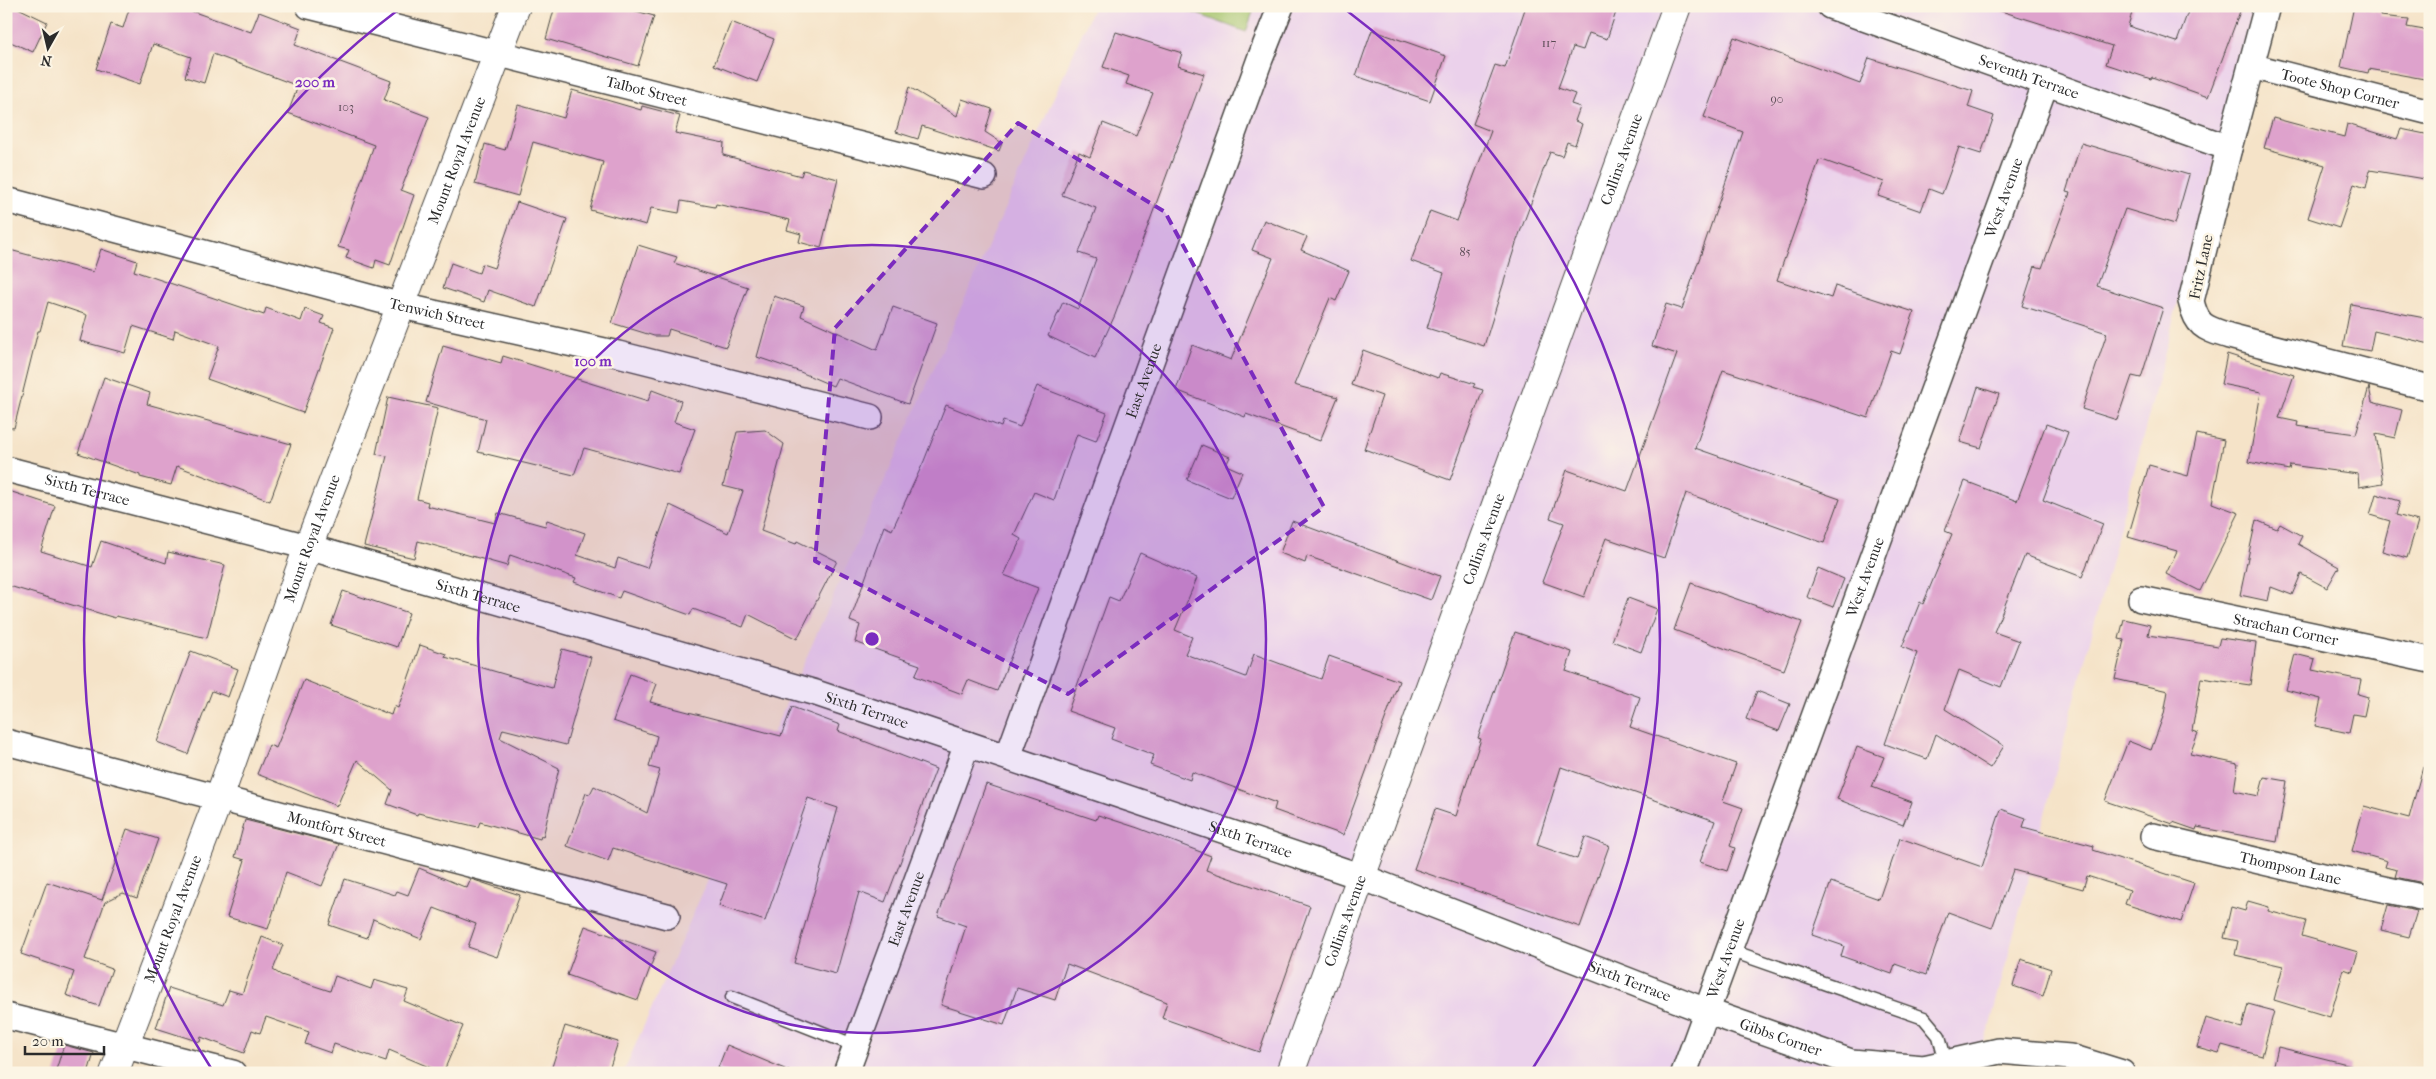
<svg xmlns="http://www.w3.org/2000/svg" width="2436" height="1079" font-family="'IM FELL French Canon',serif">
<rect width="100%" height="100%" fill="#fcf5e5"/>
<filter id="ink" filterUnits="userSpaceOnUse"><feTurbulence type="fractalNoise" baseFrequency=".02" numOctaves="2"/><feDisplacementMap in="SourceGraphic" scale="10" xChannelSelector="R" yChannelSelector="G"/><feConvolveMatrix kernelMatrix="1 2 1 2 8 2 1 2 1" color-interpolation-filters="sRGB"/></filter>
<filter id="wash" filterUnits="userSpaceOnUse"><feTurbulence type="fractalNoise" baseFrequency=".0096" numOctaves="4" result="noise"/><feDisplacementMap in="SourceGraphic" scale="20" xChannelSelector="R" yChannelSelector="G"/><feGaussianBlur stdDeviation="1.12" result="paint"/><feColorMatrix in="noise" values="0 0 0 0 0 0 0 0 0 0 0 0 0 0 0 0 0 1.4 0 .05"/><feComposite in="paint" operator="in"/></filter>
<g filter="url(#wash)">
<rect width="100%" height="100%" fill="#f5e3c8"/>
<path fill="#ebd1eb" d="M1094 6H2255L1989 1029 1969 1073H623Z"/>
<path fill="#a3c36b" stroke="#67774b" d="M1176 6H1255L1246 32Z"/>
<g id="blocks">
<path fill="#dea2cc" d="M6 6H14L47 22 33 52 6 40Z
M130 6H177L251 32 259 12 301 28 295 45 391 81 384 100 429 117 401 190 414 195 390 265 376 260 374 268 346 258 349 250 338 247 374 145 288 113 298 86 213 54 204 83 185 77 191 57 153 44 140 84 96 69 111 24 123 28Z
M555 6H618L654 16 638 66 546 39Z
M1526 6H1618L1607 39 1589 33 1583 50 1573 47 1558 88 1575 94 1571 104 1580 107 1575 121 1582 124 1575 145 1567 142 1562 156 1550 152 1516 243 1484 346 1427 328 1444 273 1411 261 1430 211 1457 221 1491 131 1473 124 1495 65 1505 68Z
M2002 6H2134L2128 26 2177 42 2190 6H2242L2208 97 2152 77 2151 79 2106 64 2112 46 2001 11Z
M2354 6 2381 12 2380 16 2409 19 2407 27 2430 31V80L2369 69 2368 73 2341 67Z
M731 22 774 39 757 82 714 65Z
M1372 30 1446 56 1430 101 1356 76Z
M1116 32 1182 53 1178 66 1204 74 1115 315 1095 358 1048 336 1063 302 1078 309 1096 259 1079 253 1096 208 1062 195 1079 152 1090 157 1103 123 1136 136 1153 93 1126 84 1129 76 1103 67Z
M1734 37 1860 84 1869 58 1973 91 1968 107 1994 116 1981 154 1959 147 1942 194 1929 189 1921 211 1878 196 1884 182 1822 160 1819 161 1777 280 1831 298 1835 286 1914 312 1900 354 1891 351 1868 418 1723 370 1695 448 1840 499 1824 543 1686 493 1664 558 1606 538 1584 597 1542 582 1564 523 1550 518 1567 470 1627 491 1677 354 1652 346 1666 304 1682 309 1743 132 1704 117Z
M909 87 957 116 962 99 992 109 985 132 1002 143 999 151 922 126 918 139 896 132Z
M572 90 641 110 642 106 680 116 675 133 724 143 723 155 801 176 803 170 838 179 821 248 799 242 801 234 787 230 790 220 716 204 715 207 681 201 679 213 651 208 646 225 590 210 603 162 533 142 518 196 475 184 485 144 505 150 518 105 564 118Z
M2273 118 2344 137 2347 124 2397 139 2401 129 2430 135V180L2370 170 2366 188 2354 184 2339 228 2308 218 2325 165 2264 148Z
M2081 143 2189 175 2175 224 2125 209 2097 286 2163 308 2141 378 2132 376 2117 420 2082 409 2107 333 2022 306 2035 266 2042 268 2070 193 2066 192Z
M517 202 567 219 536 307 488 290 484 302 443 288 451 263 479 273 482 264 494 268Z
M1264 220 1307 237 1301 250 1349 271 1336 301 1330 298 1294 385 1338 397 1320 441 1246 414 1245 417 1176 390 1192 345 1231 360 1273 258 1252 250Z
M638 245 677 257 674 263 748 287 726 347 669 329 667 336H654L612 323Z
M6 249 93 272 101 249 137 261 134 271 264 315 266 308 301 321 305 309 324 316 321 323 334 328 303 413 207 379 219 346 175 330 173 339 133 326 125 353 80 341 87 315 48 302 40 331H38L14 428 6 427Z
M774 296 804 306 801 316 877 350 893 307 937 323 908 404 837 378 833 386 798 371 757 357Z
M2351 304 2430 319V344L2374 331 2370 351 2343 346Z
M443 346 501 363 503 356 648 401 652 390 681 401 674 422 695 429 679 474 584 448 574 475 478 452 486 419 426 402Z
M1363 350 1438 378 1440 373 1475 384 1473 387 1483 390 1450 480 1364 449 1382 396 1351 385Z
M2227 354 2294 375 2279 418 2298 422 2297 426 2356 434 2369 387 2372 402 2402 410 2395 438 2376 434 2383 483 2359 487 2358 474 2290 465 2289 470 2249 462 2261 392 2221 384Z
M104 377 150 393 147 404 291 444 270 501 177 466 171 485 140 477V475L78 453Z
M1037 386 1107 413 1096 441 1077 434 1054 500 1034 492 1014 535 1021 539 1004 575 1038 588 997 691 968 680 962 694 915 676 920 665 855 642 860 625 850 621 884 526 892 530 924 461 946 405 1001 427 1003 421 1020 427Z
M1978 387 1999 394 1981 448 1960 442Z
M388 397 438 408 417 499 428 502 427 506 495 523 498 513 545 526 547 520 585 533 577 555 615 568 618 558 647 568 670 505 728 533 743 491 723 486 737 432 765 430 784 444 761 531 796 544 797 541 837 561 797 639 748 614 743 627 693 609 690 615 622 591 619 598 574 582 576 578 510 555 507 566 418 541 414 558 364 546 387 456 376 454Z
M2046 424 2068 432 2043 500 2103 524 2082 577 2025 555 1994 632 2019 641 2001 687 1959 670 1945 709 2004 746 1990 768 1936 734 1927 759 1885 744 1917 653 1902 647 1920 602 1923 604 1952 534 1945 531 1965 481 2017 501Z
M2197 434 2224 440 2212 503 2239 513 2200 591 2166 574 2177 551 2128 537 2149 465 2188 476Z
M1202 445 1230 457 1226 465 1242 472 1231 498 1187 480Z
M6 490 55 506 41 551 92 567 101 541 166 563 168 552 225 565 207 638 116 616 115 618 6 585Z
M2376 494 2400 501 2396 515 2418 521 2407 558 2382 551 2390 521 2370 515Z
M2256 520 2277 529 2280 524 2302 536 2298 544 2339 567 2327 588 2301 574 2292 595 2271 587 2268 601 2240 595Z
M1292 521 1440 576 1431 600 1307 556 1305 563 1280 553Z
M1140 553 1197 578 1175 630 1192 637 1185 654 1246 677 1254 654 1321 679 1329 656 1399 681 1343 835 1274 810 1276 803 1192 772 1190 780 1150 765 1154 755 1111 739 1115 728 1068 711 1109 597 1119 601Z
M1818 568 1844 579 1833 607 1807 597Z
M1691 583 1802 622 1784 670 1674 630Z
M343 591 409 613 397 647 331 625Z
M1628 598 1657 609 1641 652 1612 641Z
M2124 619 2150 625 2148 635 2218 646 2220 638 2256 643 2250 685 2201 678 2192 731 2198 733 2190 754 2238 764 2234 791 2259 796 2264 777 2287 781 2277 842 2197 827 2196 830 2173 822V824L2105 801 2128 741 2151 750 2164 714 2168 691 2115 679 2124 640 2119 639Z
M1515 632 1572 652 1566 671 1640 697 1630 727 1736 764 1723 801 1743 808 1730 846 1735 848 1727 871 1700 862 1715 821 1561 767 1537 845 1577 859 1585 837 1609 846 1580 927 1414 869 1435 809 1456 816 1481 739 1478 738Z
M420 645 446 654 445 657 552 688 562 649 591 657 566 745 503 729 500 738 559 768 543 837 541 836 540 839 480 822 478 827 418 813 417 815 387 804 392 790 357 760 337 806 257 774 269 745 276 748 304 680 391 715 394 706 398 708Z
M191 651 238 669 228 697 212 691 188 754 157 742Z
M2295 654 2315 659 2312 670 2361 680 2358 694 2368 697 2364 716 2353 714 2349 733 2315 726 2321 699 2286 690Z
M630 674 657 684 650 702 781 736 792 707 840 725 838 731 936 769 885 902 859 892 836 974 794 963 838 808 808 798 765 921 719 906 727 884 613 848 608 861 567 846 586 793 590 794 594 786 647 813 660 770 649 767 657 736 613 721Z
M1757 691 1790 704 1779 731 1746 719Z
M1857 747 1884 757 1872 787 1912 802 1903 825 1837 799Z
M2423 767 2430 768V878L2426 877 2424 883 2395 877 2397 870 2385 867 2387 861 2352 851 2364 806 2409 818Z
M986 784 1096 820 1098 815 1138 828 1211 856 1206 870 1310 906 1259 1052 1162 1018 1167 1002 1067 964 1055 1000 1017 988 1004 1025 941 1005 966 926 938 916Z
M2001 809 2026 818 2023 827 2094 846 2093 850 2194 883 2181 922 2125 904 2130 890 2087 876 2083 889 2013 870 1992 928 1948 912 1926 975 1895 964 1892 974 1841 956 1844 946 1812 935 1831 882 1879 899 1900 838 1982 867Z
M245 820 339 844 322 886 286 872 268 929 227 917 245 860 235 857Z
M127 829 158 839 137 898 123 893 105 902 85 959 112 969 99 1006 66 995 74 972 21 954 47 882 102 900Z
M419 868 467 888 471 879 520 895 497 957 468 947 476 924 434 908 421 939 373 919 367 938 329 925 345 879 395 895 397 891 408 895Z
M2248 901 2269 907 2268 911 2306 921 2302 936 2358 952 2352 972 2344 969 2330 1017 2274 1000 2283 966 2235 955 2238 941 2224 938 2231 907 2245 911Z
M2388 905 2417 911 2409 937 2381 930Z
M585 926 656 952 638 1000 567 975Z
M262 937 283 945 273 970 281 975 330 991 335 976 371 989 374 980 408 990 404 1001 463 1026 443 1073 389 1050 386 1061 334 1044 331 1053 305 1044 309 1032 266 1017 260 1033 252 1030 244 1053 201 1037 200 1042 156 1028 169 988 223 1005 229 990 242 994Z
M2021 959 2051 969 2043 996 2013 986Z
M2248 1004 2274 1011 2262 1056 2222 1045 2219 1053 2197 1047 2206 1018 2242 1028Z
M565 1026 618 1042 608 1073H600L576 1066 575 1073H550Z
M64 1045 94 1053 88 1073H55Z
M727 1045 792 1072V1073H730L718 1068Z
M2278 1047 2351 1065 2350 1073H2272Z"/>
</g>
</g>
<g filter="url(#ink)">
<use href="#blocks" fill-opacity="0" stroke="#494743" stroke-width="1"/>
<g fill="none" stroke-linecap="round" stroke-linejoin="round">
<defs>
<path id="service" d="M1729 950 1924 1018 1939 1036 1946 1063
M732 997 856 1046"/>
<g id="minor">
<path id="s1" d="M309 6 984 176"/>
<path id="s2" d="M1830 6 2229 148"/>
<path d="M2267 6 2229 148 2191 301C2197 327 2205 328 2229 336L2430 388"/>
<path id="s3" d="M2251 66 2430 112"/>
<path id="s4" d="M6 200 402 306 618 354 870 417"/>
<path id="s5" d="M6 469 308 547 816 693 1362 877 1706 1011 1851 1062 1924 1068 1999 1051 2070 1057 2122 1073"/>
<path id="s6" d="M2141 599 2430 660"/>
<path id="s7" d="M6 742 667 916"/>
<path id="s8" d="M1008 757 1260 59 1281 6"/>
<path id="s9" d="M2153 836 2327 877 2430 899"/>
<path d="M6 1016 233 1073"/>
<path id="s10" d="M846 1073 967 744"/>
<path id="s11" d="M1684 1073 2046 82"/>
</g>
<g id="tertiary">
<path id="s12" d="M114 1073 219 798 308 547 516 6"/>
<path id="s13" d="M1290 1073 1677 6"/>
</g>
</defs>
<use href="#service" stroke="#494743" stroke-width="15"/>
<use href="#minor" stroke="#494743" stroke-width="28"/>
<use href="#tertiary" stroke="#494743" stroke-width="30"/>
<use href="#service" stroke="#fff" stroke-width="12"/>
<use href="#minor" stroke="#fff" stroke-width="25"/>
<use href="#tertiary" stroke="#fff" stroke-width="28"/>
</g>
</g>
<path fill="#7b2cbf" fill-opacity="0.2" stroke="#7b2cbf" stroke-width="4" stroke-dasharray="10 6" stroke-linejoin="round" d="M1018 123 1165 212 1324 507 1068 694 815 561 835 328Z"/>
<circle cx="872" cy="639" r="394" fill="#7b2cbf" fill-opacity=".12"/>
<g fill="none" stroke="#7b2cbf" stroke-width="2.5">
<circle cx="872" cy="639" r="394"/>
<path d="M211 1068A788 788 0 0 1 398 10M1346 10A788 788 0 0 1 1533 1068"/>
</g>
<g text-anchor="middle" stroke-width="5" stroke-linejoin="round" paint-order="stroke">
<g font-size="12" fill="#584953">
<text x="1549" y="47">117</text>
<text x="1777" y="103">90</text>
<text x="346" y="111">103</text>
<text x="1465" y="256">85</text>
</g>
<g font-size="15" fill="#2b2b2b" stroke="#fcf5e5">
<text dy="5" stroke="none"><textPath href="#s2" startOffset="211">Seventh Terrace</textPath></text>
<text dy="5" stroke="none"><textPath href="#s3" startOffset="92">Toote Shop Corner</textPath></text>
<text dy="5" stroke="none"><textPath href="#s1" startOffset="348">Talbot Street</textPath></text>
<text dy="5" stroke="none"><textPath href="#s13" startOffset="972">Collins Avenue</textPath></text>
<text dy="5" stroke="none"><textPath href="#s12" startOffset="975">Mount Royal Avenue</textPath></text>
<text dy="5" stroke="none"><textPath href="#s11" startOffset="932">West Avenue</textPath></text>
<text transform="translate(2201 267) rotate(-78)" y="5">Fritz Lane</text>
<text dy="5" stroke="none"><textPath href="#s4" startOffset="446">Tenwich Street</textPath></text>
<text dy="5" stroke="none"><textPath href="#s8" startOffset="400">East Avenue</textPath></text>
<text dy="5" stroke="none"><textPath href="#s5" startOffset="84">Sixth Terrace</textPath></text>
<text dy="5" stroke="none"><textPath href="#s12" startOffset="570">Mount Royal Avenue</textPath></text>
<text dy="5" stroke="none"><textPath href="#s13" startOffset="568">Collins Avenue</textPath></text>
<text dy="5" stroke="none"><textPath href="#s11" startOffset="528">West Avenue</textPath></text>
<text dy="5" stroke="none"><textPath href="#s5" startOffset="489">Sixth Terrace</textPath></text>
<text dy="5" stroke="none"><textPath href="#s6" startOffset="148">Strachan Corner</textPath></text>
<text dy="5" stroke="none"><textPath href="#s5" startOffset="894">Sixth Terrace</textPath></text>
<text dy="5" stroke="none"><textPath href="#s7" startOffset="342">Montfort Street</textPath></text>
<text dy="5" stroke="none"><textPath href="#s5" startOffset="1299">Sixth Terrace</textPath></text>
<text dy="5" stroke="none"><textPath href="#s9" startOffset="141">Thompson Lane</textPath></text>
<text dy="5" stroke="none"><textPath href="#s10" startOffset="175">East Avenue</textPath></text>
<text dy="5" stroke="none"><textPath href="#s12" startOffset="165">Mount Royal Avenue</textPath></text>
<text dy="5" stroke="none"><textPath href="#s13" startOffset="162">Collins Avenue</textPath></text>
<text dy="5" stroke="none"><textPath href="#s11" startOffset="122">West Avenue</textPath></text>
<text dy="5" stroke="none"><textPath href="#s5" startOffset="1704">Sixth Terrace</textPath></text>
<text dy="5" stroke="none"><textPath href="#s5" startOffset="1865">Gibbs Corner</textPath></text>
</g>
</g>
<circle cx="872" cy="639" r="8" fill="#7b2cbf" stroke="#fcf5e5" stroke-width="2.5"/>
<g font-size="15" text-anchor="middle" font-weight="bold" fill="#7b2cbf" stroke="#fcf5e5" stroke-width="5" stroke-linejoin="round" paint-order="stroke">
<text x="315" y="87">200 m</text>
<text x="593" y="366">100 m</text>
</g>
<rect width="2436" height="1079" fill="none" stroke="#fcf5e5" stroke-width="25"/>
<g transform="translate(48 48) rotate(188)" stroke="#fcf5e5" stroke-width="4" paint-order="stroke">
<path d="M0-4L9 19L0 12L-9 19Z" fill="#2b2b2b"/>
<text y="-8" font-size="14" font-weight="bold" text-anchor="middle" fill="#2b2b2b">N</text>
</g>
<path d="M25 1046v8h79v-8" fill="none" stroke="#2b2b2b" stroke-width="2.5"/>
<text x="32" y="1046" font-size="15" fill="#2b2b2b" stroke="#fcf5e5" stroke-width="4" paint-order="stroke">20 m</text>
</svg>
